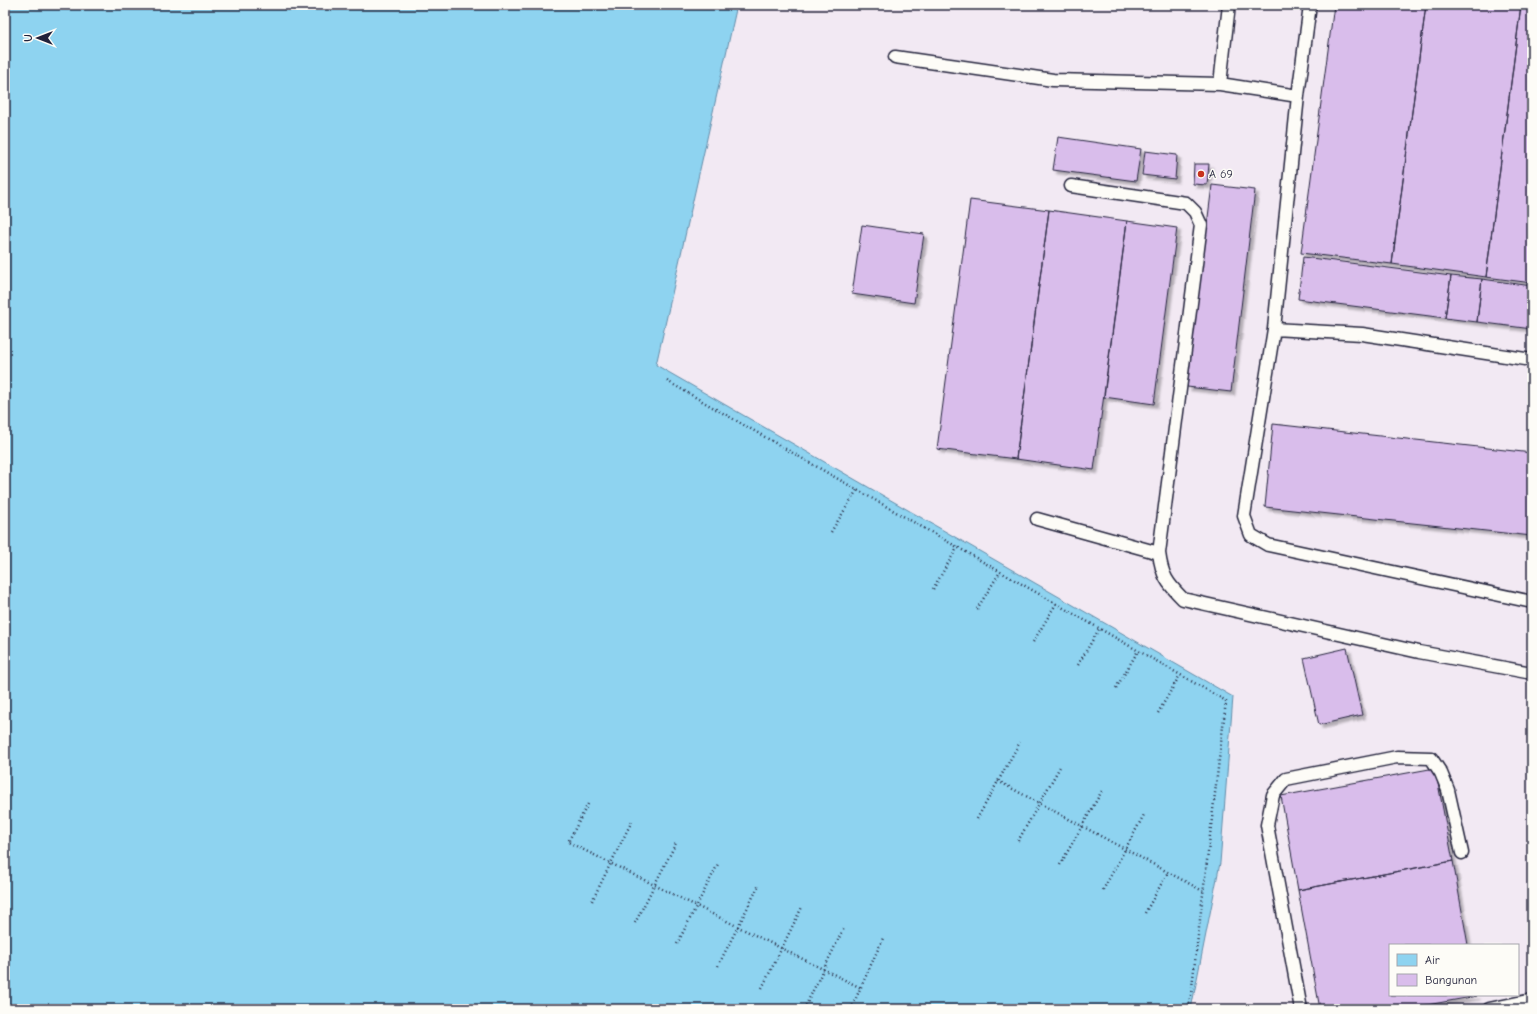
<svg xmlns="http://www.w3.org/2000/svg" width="1537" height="1014" font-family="'Comic Neue',sans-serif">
<defs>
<filter id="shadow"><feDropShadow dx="3.5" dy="3.5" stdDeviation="1" flood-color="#0004"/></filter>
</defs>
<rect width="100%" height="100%" fill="#fdfcf7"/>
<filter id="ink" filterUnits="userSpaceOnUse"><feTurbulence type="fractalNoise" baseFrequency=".025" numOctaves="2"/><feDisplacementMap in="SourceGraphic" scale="8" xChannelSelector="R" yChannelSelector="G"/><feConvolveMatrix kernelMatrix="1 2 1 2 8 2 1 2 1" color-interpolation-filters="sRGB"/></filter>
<g filter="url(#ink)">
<path fill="#f2e9f3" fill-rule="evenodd" d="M737 5H1532V1009H1191L1220 863 656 365ZM1390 945H1518V995H1390Z"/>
<path fill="#8ed3f0" stroke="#638ca8" d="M5 5H737L656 365 1233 697 1220 863 1191 1009H5Z"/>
<path fill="#d9bdeb" stroke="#22223b" filter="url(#shadow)" d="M1334 5H1426L1392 264 1301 253Z
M1426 5H1521L1486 277 1392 264Z
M1521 5H1532V283L1486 277Z
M1058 137 1141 149 1136 181 1053 170Z
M1145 151 1177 155 1175 179 1142 175Z
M1194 164H1209L1207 185 1193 184Z
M1212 185 1255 190 1231 392 1187 387Z
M970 200 1049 210 1016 459 937 449Z
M1049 210 1127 221 1094 470 1016 459Z
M1127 221 1177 228 1154 404 1104 397Z
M862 225 924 234 914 303 852 294Z
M1303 257 1451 276 1445 318 1298 299Z
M1451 276 1482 279 1477 322 1445 318Z
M1482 279 1532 286V329L1477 322Z
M1273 424 1532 453V536L1265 507Z
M1347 648 1362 715 1319 725 1304 658Z
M1435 768 1453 861 1298 890 1281 796Z
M1453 861 1468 945H1390V995L1477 996 1405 1009H1320L1298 890Z"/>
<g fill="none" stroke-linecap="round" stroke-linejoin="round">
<defs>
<path id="lane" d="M1310 5 1298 96 1274 329 1244 516 1251 535 1268 545 1532 602
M895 57 1053 80 1220 84 1298 96
M1220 84 1229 5
M1071 186 1186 203 1195 212 1201 225 1159 553C1162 576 1167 583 1183 599L1419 652 1532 673
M1274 329 1362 334 1532 360
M1037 519 1159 553
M1301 1009 1267 825 1273 795 1286 779 1397 757 1431 758 1441 773 1448 790 1462 853
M1489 1009 1532 1000"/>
</defs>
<use href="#lane" stroke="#22223b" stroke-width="15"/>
<path stroke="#22223b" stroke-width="2.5" stroke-dasharray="1 3" stroke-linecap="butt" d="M667 381 1226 701 1191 995 1187 1009
M831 532 857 490
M933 589 957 548
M977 609 1000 572
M1033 642 1056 604
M1078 665 1099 629
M1116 688 1138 651
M1158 713 1180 675
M998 781 1203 891
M588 804 568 842 861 988
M977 819 1020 742
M1018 841 1061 765
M1060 865 1103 789
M1103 890 1145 813
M592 901 632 821
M1145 913 1168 872
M635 923 676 843
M677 944 718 864
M718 966 759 885
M762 988 802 907
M804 1009 844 928
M851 1009 884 936"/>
<use href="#lane" stroke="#fdfcf7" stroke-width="12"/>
</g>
</g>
<circle fill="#c8321e" stroke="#fdfcf7" stroke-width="1.5" cx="1201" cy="174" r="4"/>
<g text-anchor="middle" stroke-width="3" stroke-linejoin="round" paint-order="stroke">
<g font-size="12" fill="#22223b" stroke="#fdfcf7" text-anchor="start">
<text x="1209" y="178">A 69</text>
</g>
</g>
<rect width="1537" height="1014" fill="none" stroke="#fdfcf7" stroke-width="20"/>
<rect x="10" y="10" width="1517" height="994" fill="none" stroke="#22223b" stroke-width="1.5" filter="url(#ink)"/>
<rect x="1389" y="944" width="130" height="52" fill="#fdfcf7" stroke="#a5a5ac"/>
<rect x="1397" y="954" width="20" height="12" fill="#8ed3f0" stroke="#a5a5ac"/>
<text x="1425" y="964" font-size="12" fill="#22223b">Air</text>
<rect x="1397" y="974" width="20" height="12" fill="#d9bdeb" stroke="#a5a5ac"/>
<text x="1425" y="984" font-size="12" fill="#22223b">Bangunan</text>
<g transform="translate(38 38) rotate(270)" stroke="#fdfcf7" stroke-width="3" paint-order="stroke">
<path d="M0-3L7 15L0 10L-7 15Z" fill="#22223b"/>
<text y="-6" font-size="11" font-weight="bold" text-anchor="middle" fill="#22223b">U</text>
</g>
</svg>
